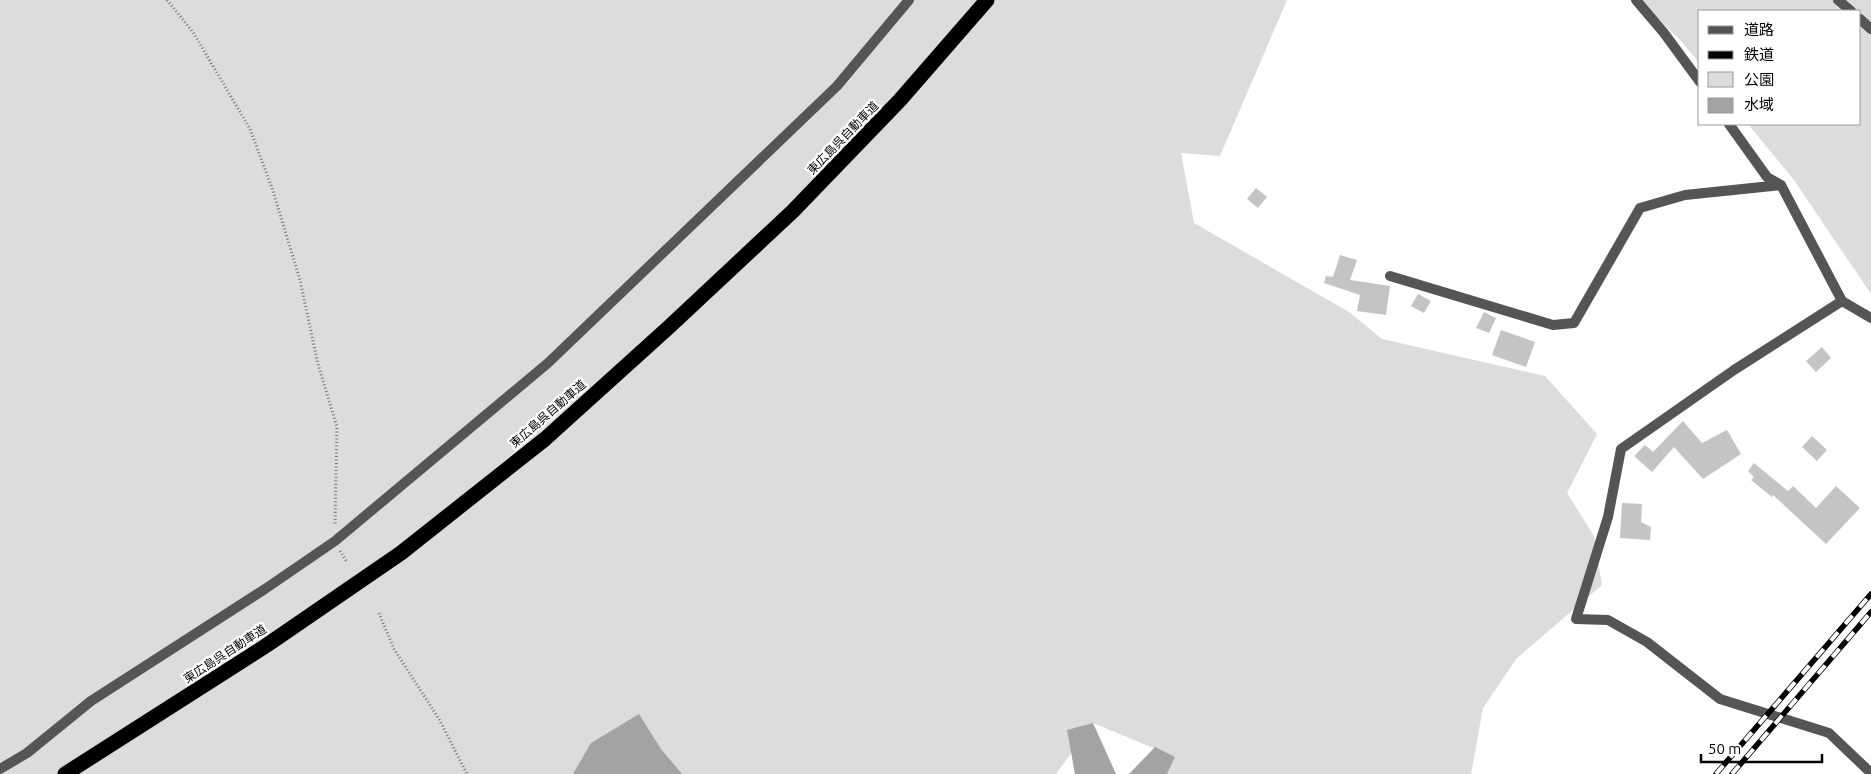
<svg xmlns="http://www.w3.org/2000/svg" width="1871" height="774" font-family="Ubuntu,'Noto Sans JP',sans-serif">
<rect width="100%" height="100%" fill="#fff"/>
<path fill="#dcdcdc" d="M0 0H1287L1220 156 1181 153 1194 223 1349 312 1382 339 1545 376 1597 434 1567 493 1594 536 1602 585 1516 659 1483 708 1471 774H1167L1175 757 1093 723 1056 774H0Z
M1639 0H1871V294L1794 180 1748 124H1860V11H1700V64L1681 41Z"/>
<path fill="#a3a3a3" d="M639 714 661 749 682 774H573L591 743Z
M1093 723 1116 774H1075L1067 730Z
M1155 747 1175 757 1167 774H1129Z"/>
<path fill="#c4c4c4" d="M1256 188 1267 197 1258 208 1247 199Z
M1340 255 1357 260 1350 280 1390 286 1386 315 1357 311 1360 295 1324 283 1326 276 1333 277Z
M1418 294 1431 301 1424 313 1411 306Z
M1484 312 1496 318 1489 333 1476 328Z
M1501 330 1535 342 1526 367 1492 355Z
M1822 347 1831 358 1816 372 1806 361Z
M1683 421 1702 443 1727 430 1741 454 1703 479 1674 447 1652 472 1634 456 1645 445 1653 452Z
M1812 436 1827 450 1817 461 1802 447Z
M1754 463 1788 491 1793 486 1816 508 1836 486 1860 508 1826 544 1773 495 1772 497 1751 480 1754 477 1748 471Z
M1622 503 1642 504 1641 522 1651 527 1650 540 1620 538Z"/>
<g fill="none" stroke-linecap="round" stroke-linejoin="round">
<defs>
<path id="highway" d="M65 774 267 645 401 553 545 439 669 327 793 211 900 100 987 0"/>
</defs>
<use href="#highway" stroke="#dbdbdb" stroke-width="17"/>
<path stroke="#777" stroke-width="3" stroke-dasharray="1 2.5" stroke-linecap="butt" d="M167 0 193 32 250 129 272 188 300 280 318 364 337 427 335 524
M340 551 347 562
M379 613 394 649 439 719 467 774"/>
<path stroke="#555" stroke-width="10" d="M1636 0 1664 33 1700 82
M1838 0 1851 11
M1860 19 1871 29
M1729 124 1767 177 1781 185 1842 301 1871 318
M1390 276 1553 325 1574 323 1640 208 1685 195 1781 185
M1842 301 1734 370 1621 449 1608 517 1576 619 1608 620 1647 642 1720 699 1829 733 1871 773
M0 769 27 753 91 701 265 589 335 541 548 363 837 86 909 0"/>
<use href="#highway" stroke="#000" stroke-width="15"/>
<defs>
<path id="rail" d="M1716 774 1871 594
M1732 774 1871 612"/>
</defs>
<use href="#rail" stroke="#000" stroke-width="5.5"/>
<use href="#rail" stroke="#fff" stroke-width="4" stroke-dasharray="11" stroke-linecap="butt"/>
</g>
<g text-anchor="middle" stroke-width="4.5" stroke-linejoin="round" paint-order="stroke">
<g font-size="12" fill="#000" stroke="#fff">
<text transform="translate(843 138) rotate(-46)" y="4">東広島呉自動車道</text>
<text transform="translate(548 414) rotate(-41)" y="4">東広島呉自動車道</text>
<text transform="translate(225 654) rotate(-33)" y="4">東広島呉自動車道</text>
</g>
</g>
<rect x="1698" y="10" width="162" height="115" fill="#ffffff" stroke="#999999"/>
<rect x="1708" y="26" width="25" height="8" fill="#555555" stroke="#999999"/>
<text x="1744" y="35" font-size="15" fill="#000000">道路</text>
<rect x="1708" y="51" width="25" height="8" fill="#000000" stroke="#999999"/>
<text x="1744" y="60" font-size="15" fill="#000000">鉄道</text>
<rect x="1708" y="72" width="25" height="15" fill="#dcdcdc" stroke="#999999"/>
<text x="1744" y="85" font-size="15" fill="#000000">公園</text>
<rect x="1708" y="98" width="25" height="15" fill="#a3a3a3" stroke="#999999"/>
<text x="1744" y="110" font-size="15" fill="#000000">水域</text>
<path d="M1701 754v8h121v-8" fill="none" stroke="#000000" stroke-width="2.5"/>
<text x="1708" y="754" font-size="15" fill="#000000" stroke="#ffffff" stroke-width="4" paint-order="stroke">50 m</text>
</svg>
